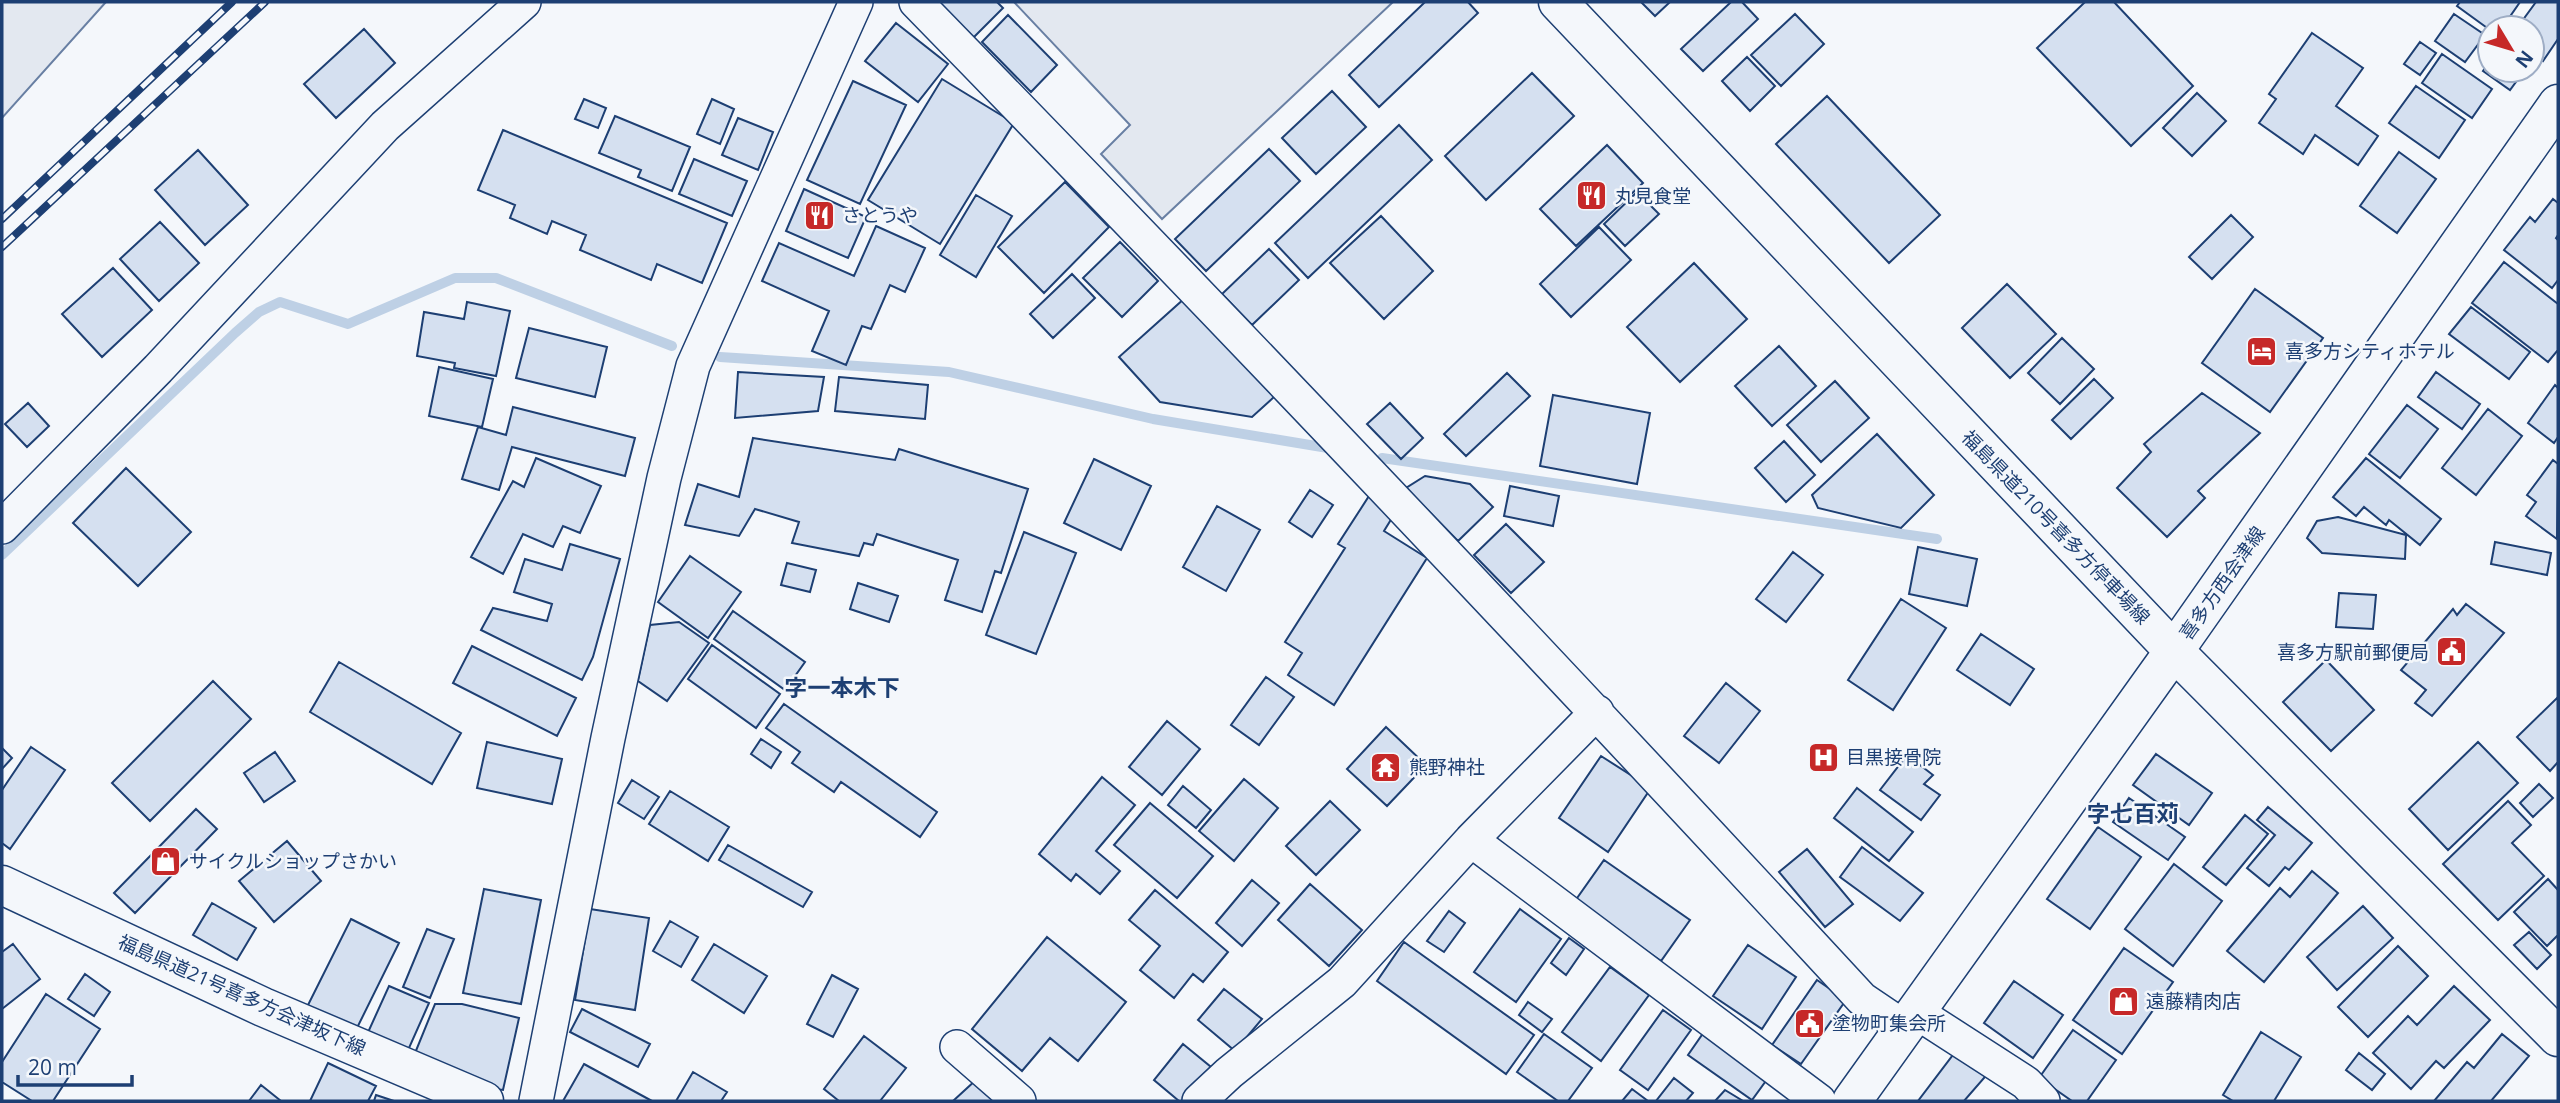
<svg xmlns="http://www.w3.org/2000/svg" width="2560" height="1103" font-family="'Open Sans','Noto Sans JP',sans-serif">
<rect width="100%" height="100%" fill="#f4f7fb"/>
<path fill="#e3e8f0" stroke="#687fa3" stroke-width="2" d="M2 2H106L2 118Z
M1014 2H1393L1162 219 1101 154 1130 125Z"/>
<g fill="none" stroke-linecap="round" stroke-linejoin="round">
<path stroke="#bed0e5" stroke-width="10" d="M720 357 949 372 1153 419 1334 449
M1382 458 1937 539
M2 555 235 333 259 312 280 302 348 324 455 278H496L672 346"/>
</g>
<path fill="#d5e0f0" stroke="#1d3f73" stroke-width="2" d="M936 2H997L1003 8 972 39Z
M1425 2H1468L1478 13 1379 107 1349 75Z
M1641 2H1670L1655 16Z
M1731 2H1742L1758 19 1703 71 1681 49Z
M2085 2H2114L2193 86 2131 146 2037 48Z
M2460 2H2520L2502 28 2490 30 2457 6Z
M2536 2H2558V39L2543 61 2532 53V28H2517Z
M1795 14 1824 44 1781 86 1751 55Z
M2454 14 2485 35 2465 62 2435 41Z
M1008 15 1057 65 1031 92 982 42Z
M896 23 948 64 918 102 865 61Z
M364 29 395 63 336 118 304 84Z
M2312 33 2363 68 2336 106 2378 136 2358 165 2315 135 2303 154 2259 123 2276 99 2269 94Z
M2420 42 2436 53 2420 75 2404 64Z
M2442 54 2492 89 2472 118 2422 83Z
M1747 57 1775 86 1750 111 1722 81Z
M2490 61V70L2524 71 2510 90 2483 71Z
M1532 73 1574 116 1486 200 1445 156Z
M942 79 1014 123 940 244 868 200Z
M853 81 906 105 860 204 807 180Z
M2416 86 2465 120 2439 158 2389 123Z
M1332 91 1366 127 1316 174 1282 138Z
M2197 93 2226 121 2192 156 2163 128Z
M1827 96 1940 215 1889 263 1776 144Z
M584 99 606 108 598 128 575 119Z
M712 99 734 109 720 144 697 134Z
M615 116 690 147 672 191 638 177 641 170 599 153Z
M738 118 773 132 758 170 722 155Z
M1399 125 1432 160 1308 278 1275 243Z
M503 130 727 223 702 283 657 264 651 280 580 250 586 235 552 221 547 234 510 218 515 205 478 190Z
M1607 145 1643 183 1576 246 1540 209Z
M1269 149 1300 181 1206 271 1175 239Z
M198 150 248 205 205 245 155 190Z
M2399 152 2436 179 2397 233 2360 206Z
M694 159 747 181 732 216 679 194Z
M1065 182 1109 227 1044 293 998 247Z
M804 189 866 217 848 258 786 231Z
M1637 192 1659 214 1625 246 1604 224Z
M976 195 1012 216 976 277 940 255Z
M2553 199 2558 203V235L2556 238 2558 240V280L2552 288 2504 250 2530 217 2535 222Z
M2231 215 2253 237 2212 279 2189 257Z
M1381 216 1433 271 1384 319 1330 263Z
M160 222 199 263 159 301 120 259Z
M876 226 925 248 905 292 890 285 871 329 862 326 846 365 812 351 829 311 762 281 779 243 854 276Z
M1599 227 1631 260 1571 317 1540 284Z
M1120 242 1158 281 1122 317 1083 278Z
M1269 249 1299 280 1252 325 1222 294Z
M2504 262 2558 304V350L2548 362 2472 303Z
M1694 263 1747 319 1680 382 1627 327Z
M113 268 152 310 102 357 62 314Z
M1072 274 1095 298 1053 338 1030 314Z
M2007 284 2056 334 2010 378 1962 328Z
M2255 289 2323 338 2270 412 2202 363Z
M1185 298 1274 397 1252 417 1160 402 1119 357Z
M467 302 510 311 496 376 454 368 455 363 417 356 424 312 464 319Z
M2471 307 2530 352 2509 379 2449 334Z
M529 328 607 347 595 397 516 378Z
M2062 338 2094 369 2060 404 2028 373Z
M1779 346 1816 386 1772 426 1735 386Z
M439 367 493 379 482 427 429 416Z
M738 372 824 377 818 411 735 418Z
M2436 372 2480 404 2462 429 2418 397Z
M1507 373 1530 396 1466 456 1444 434Z
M839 377 928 385 925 419 835 411Z
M2094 379 2113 398 2071 439 2052 420Z
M1835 381 1869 418 1821 462 1787 425Z
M2555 385 2558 388V437L2554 443 2528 423Z
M2202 393 2260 433 2198 491 2205 498 2167 537 2117 488 2151 452 2144 444Z
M1553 395 1650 413 1637 484 1540 466Z
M28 403 49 426 27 447 5 424Z
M1390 403 1423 438 1401 459 1367 424Z
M2407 405 2438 429 2400 478 2369 454Z
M513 407 635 438 625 476 512 447 499 490 462 479 478 427 506 435Z
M2488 409 2522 436 2476 495 2442 468Z
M1877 434 1934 495 1901 528 1818 508 1812 495Z
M753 438 895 460 899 449 1028 489 1001 573 995 571 982 612 945 600 958 560 877 534 873 545 864 543 859 556 792 543 799 522 755 509 739 536 685 525 698 484 739 497Z
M1784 441 1815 475 1786 502 1755 468Z
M536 458 601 486 580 533 563 526 553 547 523 534 503 574 471 557 513 481 524 487Z
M2366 458 2441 519 2420 545 2389 520 2386 525 2364 507 2356 516 2333 497Z
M1094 459 1151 486 1121 550 1064 523Z
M2553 460 2558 464 2557 539 2526 516 2536 502 2527 495Z
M126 468 191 532 138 586 73 523Z
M1425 476 1470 484 1493 507 1458 541 1406 488Z
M1510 486 1559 496 1553 526 1504 516Z
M1310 490 1333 505 1312 537 1289 522Z
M1369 496 1395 513 1384 531 1427 558 1334 705 1288 675 1302 653 1285 642 1345 548 1338 544Z
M1217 506 1260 530 1226 591 1183 567Z
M2338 517 2406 535 2405 559 2322 553 2307 538 2317 521Z
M1506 524 1544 562 1511 593 1474 555Z
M1024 532 1076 553 1036 654 986 635Z
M2495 542 2551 553 2547 575 2491 564Z
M570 544 620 559 593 657 582 680 481 630 493 608 547 621 552 604 514 592 525 559 562 570Z
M1918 547 1977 559 1967 606 1909 594Z
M1793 552 1823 575 1786 622 1756 599Z
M690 556 741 592 708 638 658 602Z
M787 563 816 570 810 592 781 585Z
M858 583 898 596 889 622 850 609Z
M2339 593 2376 595 2373 629 2336 627Z
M1901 599 1946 628 1893 710 1848 680Z
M2466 604 2504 633 2432 716 2415 703 2426 690 2401 670 2453 609 2457 615Z
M733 611 805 662 785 690 714 639Z
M679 622 709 643 667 701 638 681 650 625Z
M1981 634 2034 669 2010 705 1957 670Z
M712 645 780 694 756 728 688 679Z
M472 646 576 698 557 736 453 683Z
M2326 660 2374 710 2331 751 2283 702Z
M339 662 461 733 432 784 310 712Z
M1266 677 1294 697 1259 745 1231 725Z
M213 681 251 719 150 821 112 783Z
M1726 683 1760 711 1719 763 1684 736Z
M2558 697V762L2550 771 2517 737Z
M784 704 937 812 920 837 841 782 834 792 792 763 800 752 766 728Z
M1167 721 1200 749 1162 795 1129 767Z
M1386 727 1426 765 1387 806 1347 769Z
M761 739 781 752 771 768 751 754Z
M487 742 562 759 552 804 477 788Z
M2478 742 2518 783 2448 850 2409 809Z
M31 747 65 770 10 849 2 843V790Z
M2 748 12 758 2 769Z
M275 752 295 781 264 802 244 773Z
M2156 754 2212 793 2189 825 2133 785Z
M1907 755 1933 775 1924 784 1940 795 1921 820 1880 790Z
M1601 756 1651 788 1608 852 1559 818Z
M1102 777 1135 805 1096 851 1120 871 1100 894 1076 874 1071 881 1039 854Z
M1244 779 1278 808 1234 861 1199 831Z
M632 780 659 797 644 819 618 803Z
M2539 784 2553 798 2533 817 2520 803Z
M1183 786 1211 810 1196 828 1168 805Z
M1857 788 1913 832 1889 861 1834 818Z
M670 791 729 827 708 861 649 824Z
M2129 798 2185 837 2168 860 2113 822Z
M1330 801 1360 830 1316 875 1286 846Z
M2508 801 2531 825 2512 843 2544 876 2498 920 2443 864Z
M1150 803 1213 856 1177 898 1114 845Z
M2268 807 2312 843 2289 870 2285 867 2269 886 2247 868 2275 835 2257 820Z
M196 809 217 829 135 913 114 893Z
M2245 815 2268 834 2226 885 2203 867Z
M2098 827 2141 857 2090 929 2047 899Z
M287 841 321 881 274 922 239 881Z
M728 845 812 892 803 907 719 860Z
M1862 847 1923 893 1900 921 1840 877Z
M1807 849 1853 904 1825 927 1779 872Z
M1604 860 1690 920 1661 961 1575 901Z
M2174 864 2222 901 2173 966 2125 929Z
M2312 871 2338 893 2264 982 2227 951 2280 888 2290 897Z
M2548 879 2558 890V935L2547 946 2514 912Z
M1252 880 1279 903 1242 946 1216 923Z
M1310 884 1362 930 1329 966 1278 920Z
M484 889 541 900 521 1004 463 993Z
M1155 890 1228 952 1203 982 1193 974 1174 998 1140 970 1160 946 1129 920Z
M212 903 256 928 237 960 193 935Z
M2363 906 2393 938 2337 990 2307 957Z
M590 909 649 918 635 1010 575 1000Z
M1520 909 1561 939 1516 1002 1474 972Z
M1449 911 1465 923 1444 952 1427 941Z
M351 919 399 943 355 1032 306 1009Z
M670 921 698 937 681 967 653 951Z
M427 929 454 939 430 998 403 987Z
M2529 932 2551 955 2537 969 2514 945Z
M1047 937 1126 1002 1078 1061 1050 1038 1022 1071 972 1029Z
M1569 938 1584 949 1566 975 1551 963Z
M1404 942 1534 1035 1506 1074 1377 981Z
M13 944 40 979 2 1009V952Z
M714 944 767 976 744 1013 692 980Z
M1748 945 1796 977 1762 1029 1713 996Z
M2398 946 2428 976 2368 1037 2338 1007Z
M2124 948 2173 982 2122 1054 2073 1020Z
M1610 967 1649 995 1601 1061 1562 1032Z
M85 974 110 992 94 1016 68 999Z
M832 975 858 989 833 1037 807 1024Z
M1817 980 1846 1000 1801 1064 1772 1045Z
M2014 981 2063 1015 2033 1058 1984 1023Z
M389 986 429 1003 405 1057 365 1039Z
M2454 986 2490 1020 2444 1068 2436 1061 2411 1089 2373 1053 2408 1016 2417 1025Z
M1224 989 1262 1019 1235 1051 1198 1020Z
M46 994 100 1029 53 1101H32L2 1082V1062Z
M1528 1002 1552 1019 1542 1032 1519 1015Z
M435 1004H462L519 1018 503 1090 472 1086 413 1058Z
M582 1009 650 1044 638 1067 570 1032Z
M1663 1010 1691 1030 1648 1090 1620 1070Z
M2073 1030 2116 1060 2087 1101H2072L2039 1078Z
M1704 1032 1768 1078 1752 1100 1688 1055Z
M2261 1032 2301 1057 2274 1101H2233L2223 1095Z
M1544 1034 1592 1068 1568 1101H1558L1517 1072Z
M2502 1034 2529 1056 2491 1101H2434L2467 1062 2474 1068Z
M864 1036 906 1068 880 1101H839L824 1089Z
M1183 1044 1211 1067 1183 1101H1179L1154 1080Z
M1959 1047 1991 1070 1964 1101H1918Z
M2359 1053 2385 1074 2372 1090 2346 1070Z
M328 1063 376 1086 368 1101H310Z
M584 1064 652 1101H563Z
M693 1072 727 1092 721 1101H676Z
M1674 1078 1693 1093 1686 1101H1656Z
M977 1079 994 1099 991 1101H953Z
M261 1085 281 1101H249Z
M1632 1089 1648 1101H1622Z
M1725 1090 1743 1101H1715Z
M376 1095 394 1101H374Z"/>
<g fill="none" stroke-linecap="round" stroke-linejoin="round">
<defs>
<path id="minor" d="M916 2C1236 330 1551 662 1862 999L1905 1028
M2 527 158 369 385 126 524 2
M1471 840 1819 1101
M1916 1012 2026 1083 2043 1101
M957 1047 1019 1101
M536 1101 608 738 664 478 693 366 856 2
M1199 1101 1229 1073 1342 982 1471 840 1597 712"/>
<path id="secondary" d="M1558 2 2174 651 1852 1101"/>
<path id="primary" d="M2558 104 2174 651 2558 1037
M2 885 263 1007 484 1101"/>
</defs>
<use href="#minor" stroke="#1d3f73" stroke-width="36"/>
<use href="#secondary" stroke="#1d3f73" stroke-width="41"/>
<use href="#primary" stroke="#1d3f73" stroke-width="41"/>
<use href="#minor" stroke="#f4f7fb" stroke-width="33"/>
<use href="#secondary" stroke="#f4f7fb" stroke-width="38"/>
<use href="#primary" stroke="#f4f7fb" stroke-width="38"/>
<defs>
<path id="rail" d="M2 219 232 2
M2 247 265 2"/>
</defs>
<use href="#rail" stroke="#1d3f73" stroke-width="8"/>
<use href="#rail" stroke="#f4f7fb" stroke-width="5" stroke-dasharray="16" stroke-linecap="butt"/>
</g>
<defs>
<symbol id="restaurant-square" viewBox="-11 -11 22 22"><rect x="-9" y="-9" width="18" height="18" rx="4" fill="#c62828" stroke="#f4f7fb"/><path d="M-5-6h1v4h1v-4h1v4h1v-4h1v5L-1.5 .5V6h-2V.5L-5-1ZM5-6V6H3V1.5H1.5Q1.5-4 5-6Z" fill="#fff"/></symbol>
<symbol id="hotel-square" viewBox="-11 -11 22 22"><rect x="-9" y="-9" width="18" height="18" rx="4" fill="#c62828" stroke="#f4f7fb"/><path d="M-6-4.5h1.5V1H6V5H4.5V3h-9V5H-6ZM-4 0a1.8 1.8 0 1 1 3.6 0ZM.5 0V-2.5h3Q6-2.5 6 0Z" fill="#fff"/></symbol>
<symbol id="civic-square" viewBox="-11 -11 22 22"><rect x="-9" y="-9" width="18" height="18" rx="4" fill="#c62828" stroke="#f4f7fb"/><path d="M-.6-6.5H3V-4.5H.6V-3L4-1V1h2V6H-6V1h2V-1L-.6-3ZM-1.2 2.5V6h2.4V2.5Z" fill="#fff"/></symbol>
<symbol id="hospital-square" viewBox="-11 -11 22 22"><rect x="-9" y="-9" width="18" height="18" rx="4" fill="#c62828" stroke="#f4f7fb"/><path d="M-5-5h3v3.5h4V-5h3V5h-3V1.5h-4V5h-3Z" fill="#fff"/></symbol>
<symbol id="temple-square" viewBox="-11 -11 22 22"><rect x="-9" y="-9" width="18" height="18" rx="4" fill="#c62828" stroke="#f4f7fb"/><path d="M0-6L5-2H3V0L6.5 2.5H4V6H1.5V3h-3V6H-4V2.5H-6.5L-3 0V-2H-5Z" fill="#fff"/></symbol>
<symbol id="shop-square" viewBox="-11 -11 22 22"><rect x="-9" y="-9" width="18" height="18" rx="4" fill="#c62828" stroke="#f4f7fb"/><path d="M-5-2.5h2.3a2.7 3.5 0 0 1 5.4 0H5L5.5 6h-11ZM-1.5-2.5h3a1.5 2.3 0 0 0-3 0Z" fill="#fff"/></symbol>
</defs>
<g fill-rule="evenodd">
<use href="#restaurant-square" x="1574" y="178" width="35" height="35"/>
<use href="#restaurant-square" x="802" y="198" width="35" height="35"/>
<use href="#hotel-square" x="2244" y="334" width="35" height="35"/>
<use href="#civic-square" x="2434" y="634" width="35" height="35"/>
<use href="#hospital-square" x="1806" y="740" width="35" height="35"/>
<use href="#temple-square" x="1368" y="750" width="35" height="35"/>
<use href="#shop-square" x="148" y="844" width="35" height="35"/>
<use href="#shop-square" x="2106" y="984" width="35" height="35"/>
<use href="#civic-square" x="1792" y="1006" width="35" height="35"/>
</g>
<g text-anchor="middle" stroke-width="5" stroke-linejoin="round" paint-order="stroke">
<g font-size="19" fill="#1d3f73" stroke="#f4f7fb" text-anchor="start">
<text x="1615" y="203">丸見食堂</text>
<text x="842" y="222">さとうや</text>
<text x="2285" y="358">喜多方シティホテル</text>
<text x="2429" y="659" text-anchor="end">喜多方駅前郵便局</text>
<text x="1846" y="764">目黒接骨院</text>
<text x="1409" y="774">熊野神社</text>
<text x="189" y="868">サイクルショップさかい</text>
<text x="2146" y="1008">遠藤精肉店</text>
<text x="1832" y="1030">塗物町集会所</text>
</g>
<g font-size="19" fill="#1d3f73" stroke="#f4f7fb">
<text transform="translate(2056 527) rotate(46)" y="7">福島県道210号喜多方停車場線</text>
<text transform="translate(2222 583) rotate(-55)" y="7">喜多方西会津線</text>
<text transform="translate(242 995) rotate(24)" y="7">福島県道21号喜多方会津坂下線</text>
</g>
<g font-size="23" font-weight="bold" fill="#1d3f73" stroke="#f4f7fb">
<text x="842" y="696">字一本木下</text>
<text x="2133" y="822">字七百苅</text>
</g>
</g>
<rect width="2560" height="1103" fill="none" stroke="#1d3f73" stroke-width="7"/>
<g transform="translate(2511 49) rotate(128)"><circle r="33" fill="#f4f7fb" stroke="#9eadc5" stroke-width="2"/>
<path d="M0-5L12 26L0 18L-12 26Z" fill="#c62828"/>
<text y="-10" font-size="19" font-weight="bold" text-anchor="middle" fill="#1d3f73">N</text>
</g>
<path d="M18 1075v10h114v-10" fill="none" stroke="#1d3f73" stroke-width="3.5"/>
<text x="28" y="1075" font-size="21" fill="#1d3f73" stroke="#f4f7fb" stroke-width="5" paint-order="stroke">20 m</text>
</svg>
